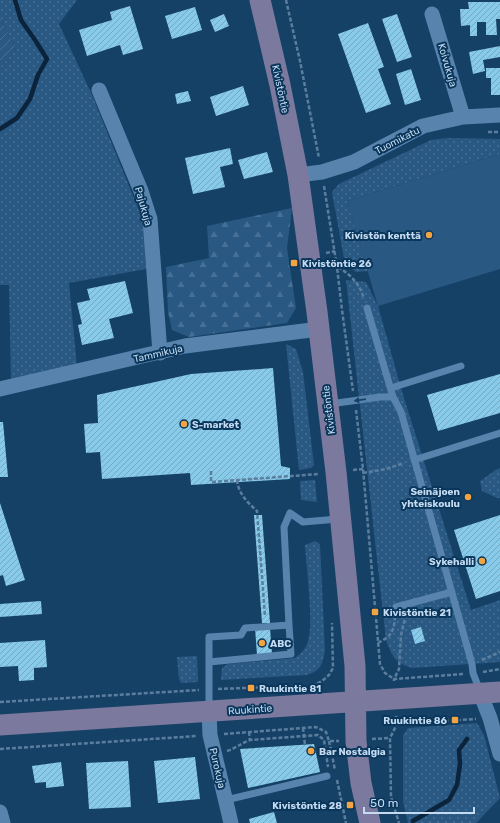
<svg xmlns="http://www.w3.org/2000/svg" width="500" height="823" font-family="Rubik,sans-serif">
<defs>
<pattern id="grass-dots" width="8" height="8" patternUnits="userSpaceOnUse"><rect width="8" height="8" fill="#295883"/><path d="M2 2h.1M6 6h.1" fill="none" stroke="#466f95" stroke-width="1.8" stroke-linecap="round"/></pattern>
<pattern id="forest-firs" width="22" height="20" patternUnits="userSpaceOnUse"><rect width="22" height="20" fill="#295883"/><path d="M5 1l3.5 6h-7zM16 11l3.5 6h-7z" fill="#466f95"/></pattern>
<pattern id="garden-furrows" width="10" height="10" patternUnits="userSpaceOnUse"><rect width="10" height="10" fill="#295883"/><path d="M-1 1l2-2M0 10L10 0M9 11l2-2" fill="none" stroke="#466f95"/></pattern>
<pattern id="building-hatch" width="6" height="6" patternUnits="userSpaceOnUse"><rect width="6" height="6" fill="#88cae9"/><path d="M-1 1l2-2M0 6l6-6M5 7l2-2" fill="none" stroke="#75a8c1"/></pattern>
</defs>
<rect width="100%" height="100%" fill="#164166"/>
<path fill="url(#grass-dots)" d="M0 0H77L59 24 92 95 144 223 146 269 69 283 77 367 11 380 9 285H0V67L16 50 0 17Z
M448 138 500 139V154L347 201 368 271 356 272 345 264 332 192 339 184 431 140Z
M346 280 366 282 378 306 403 395 471 610 500 600V662L412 668C395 663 392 656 386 640Z
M286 344 296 349 303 372 314 465 311 468 299 470Z
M500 468V498H497L482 491 480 481C487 477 492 471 500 468Z
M315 480 317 502 301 500 300 481Z
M315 541 320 544 325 651C322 665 321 671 306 675L221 680 222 668 228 664 295 658C300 654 305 650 307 644 315 627 306 566 305 545Z
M197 656 198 682 181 683 179 679 177 657Z
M477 723 484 735 500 798 476 823H408L403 802V735L408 728Z"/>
<path fill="url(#forest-firs)" d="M292 208 287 248 296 308 287 323 189 337 172 330 168 312 166 267 209 258 207 226Z"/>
<path fill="url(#garden-furrows)" d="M0 17 16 50 0 67Z"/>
<path fill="#295883" d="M500 154V269L378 306 347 201Z"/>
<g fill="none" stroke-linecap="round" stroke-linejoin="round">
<path stroke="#0b243b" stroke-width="4.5" d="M0 129 17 118 30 99 38 75 47 59 35 40 21 20 15 0
M413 821 449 800 457 785 460 764 459 750 467 739"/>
</g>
<path fill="url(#building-hatch)" d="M468 2H500V19H496L497 35H486V22H477V36H470V25L461 26 460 9H469Z
M130 6 143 49 123 55 120 45 87 56 79 30 112 20 110 12Z
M195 7 202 30 172 39 165 16Z
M224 14 229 26 215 32 210 20Z
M397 14 412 57 397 62 382 19Z
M368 23 384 67 378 69 391 104 366 113 338 34Z
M500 46V57L483 60 485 71 473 74 469 52Z
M486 68H500V95H491V78H486Z
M411 69 421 100 405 105 396 74Z
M243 86 249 105 216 116 210 97Z
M188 91 191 101 177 104 175 94Z
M230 148 233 164 220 167 225 187 193 194 185 158Z
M267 152 273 172 244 179 238 160Z
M125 281 133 313 109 319 114 338 82 345 78 325 82 324 77 303 90 300 87 289Z
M273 368 281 466 290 468V479L191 485 190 473 102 479 100 452 86 453 84 424 98 423 97 395 191 374Z
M500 374V413L438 431 427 395Z
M0 422H3L8 477H0Z
M0 503 25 580 6 586 3 575 0 576Z
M254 515H262L270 623H262Z
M500 515V591L476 599 454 530Z
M41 601 42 614 0 617V604Z
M421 627 425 641 415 644 411 630Z
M255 628H270L272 654 257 655Z
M45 640 47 667 34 668V680L19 681 18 666 0 667V643Z
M314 744 320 772 248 788 240 749Z
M195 757 200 799 158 803 154 761Z
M128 761 131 807 89 809 86 763Z
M61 762 64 786 46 788V782L35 783 32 766Z
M274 812 277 823H250L249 819Z"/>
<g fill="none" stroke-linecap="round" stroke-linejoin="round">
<path stroke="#5b7e9e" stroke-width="2.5" stroke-dasharray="4 2" stroke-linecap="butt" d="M286 0 300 61 319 158
M488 132H500
M324 186 337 267 342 310 353 391
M326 253 335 251
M338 267C351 275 360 284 364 299
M356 410 363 469 380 664 385 673 394 679V681
M353 470 363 469
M211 471V482L319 474
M363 473 386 469 404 463
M237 480C238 493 248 503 257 511L265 616
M406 614 401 635 399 669 394 679 464 674
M378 643C391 636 394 632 395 617
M482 660 500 652
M483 672 500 669
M312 686 322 681 329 675 333 668 332 623
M218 689 295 686
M0 702 199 690
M396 716 397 724 390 738 391 797 399 823
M397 724 476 719
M303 728 305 745
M249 732 250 740
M224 734 316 727 326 732 329 741H339
M372 739 390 738
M329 741 335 770
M0 749 197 736
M227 751C236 748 242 743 250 740L318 735 324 740 328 767
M337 780 346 823"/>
<path stroke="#5883ad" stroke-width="7" d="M367 308 393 397 401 412 472 664 473 673 480 691
M391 388 461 366
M330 404 380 397H393
M414 460 500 433
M396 607 452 592
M209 662 291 654 289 625
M209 709V637L241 635 245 628 289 625 284 527 290 513 303 522 338 519
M226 800 327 776"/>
<path stroke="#5883ad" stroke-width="15" d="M432 14 463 117
M99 90 141 191 150 219 160 353
M298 175 322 172 354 162 423 126 463 117 500 115
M0 389 185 346 319 329
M480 693 490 718 500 754
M209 712 210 735 231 823
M0 812 3 823"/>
<path stroke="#7b799d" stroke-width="21" d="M260 0 280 85 298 175 317 312 336 472 355 666 356 741 361 783 370 823
M0 725 500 692"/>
</g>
<defs><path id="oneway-solid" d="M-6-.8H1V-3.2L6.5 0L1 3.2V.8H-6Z"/></defs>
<use fill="#154266" href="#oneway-solid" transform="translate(360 400) rotate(172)"/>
<g fill="#f3a442" stroke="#09365a" stroke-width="1.5">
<circle cx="429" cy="235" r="4"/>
<rect x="290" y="259" width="8" height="8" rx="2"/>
<circle cx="184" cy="424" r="4"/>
<circle cx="468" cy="497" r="4"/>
<circle cx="482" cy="561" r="4"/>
<rect x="371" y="608" width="8" height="8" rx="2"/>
<circle cx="262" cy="643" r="4"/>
<rect x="247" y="684" width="8" height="8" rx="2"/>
<rect x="451" y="716" width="8" height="8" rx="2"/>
<circle cx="311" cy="751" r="4"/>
<rect x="346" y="801" width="8" height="8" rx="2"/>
</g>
<g text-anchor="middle" stroke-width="4" stroke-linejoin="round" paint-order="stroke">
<g font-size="10" fill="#c4dbf2" stroke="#09365a">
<text transform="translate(448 65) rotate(74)" y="4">Koivukuja</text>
<text transform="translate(281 89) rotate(78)" y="4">Kivistöntie</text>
<text transform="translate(397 140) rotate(-27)" y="4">Tuomikatu</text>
<text transform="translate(144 206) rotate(74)" y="4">Pajukuja</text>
<text transform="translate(158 353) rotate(-13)" y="4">Tammikuja</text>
<text transform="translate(328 410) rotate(-97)" y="4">Kivistöntie</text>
<text transform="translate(250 709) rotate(-4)" y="4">Ruukintie</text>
<text transform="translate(218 768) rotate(77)" y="4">Purokuja</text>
</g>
<g font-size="10" font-weight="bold" fill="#c4dbf2" stroke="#09365a" text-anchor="start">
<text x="421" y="239" text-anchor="end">Kivistön kenttä</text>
<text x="302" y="267">Kivistöntie 26</text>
<text x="192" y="428">S-market</text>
<text x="460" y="495" text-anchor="end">Seinäjoen<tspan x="460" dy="12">yhteiskoulu</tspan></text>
<text x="474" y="565" text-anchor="end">Sykehalli</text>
<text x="383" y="616">Kivistöntie 21</text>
<text x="270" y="647">ABC</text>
<text x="259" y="692">Ruukintie 81</text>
<text x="447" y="724" text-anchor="end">Ruukintie 86</text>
<text x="319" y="755">Bar Nostalgia</text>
<text x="342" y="809" text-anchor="end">Kivistöntie 28</text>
</g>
</g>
<path d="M364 807v6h110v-6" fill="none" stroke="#c4dbf2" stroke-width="2"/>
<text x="370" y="807" font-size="12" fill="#c4dbf2" stroke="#09365a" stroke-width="3" paint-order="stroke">50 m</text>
</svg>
